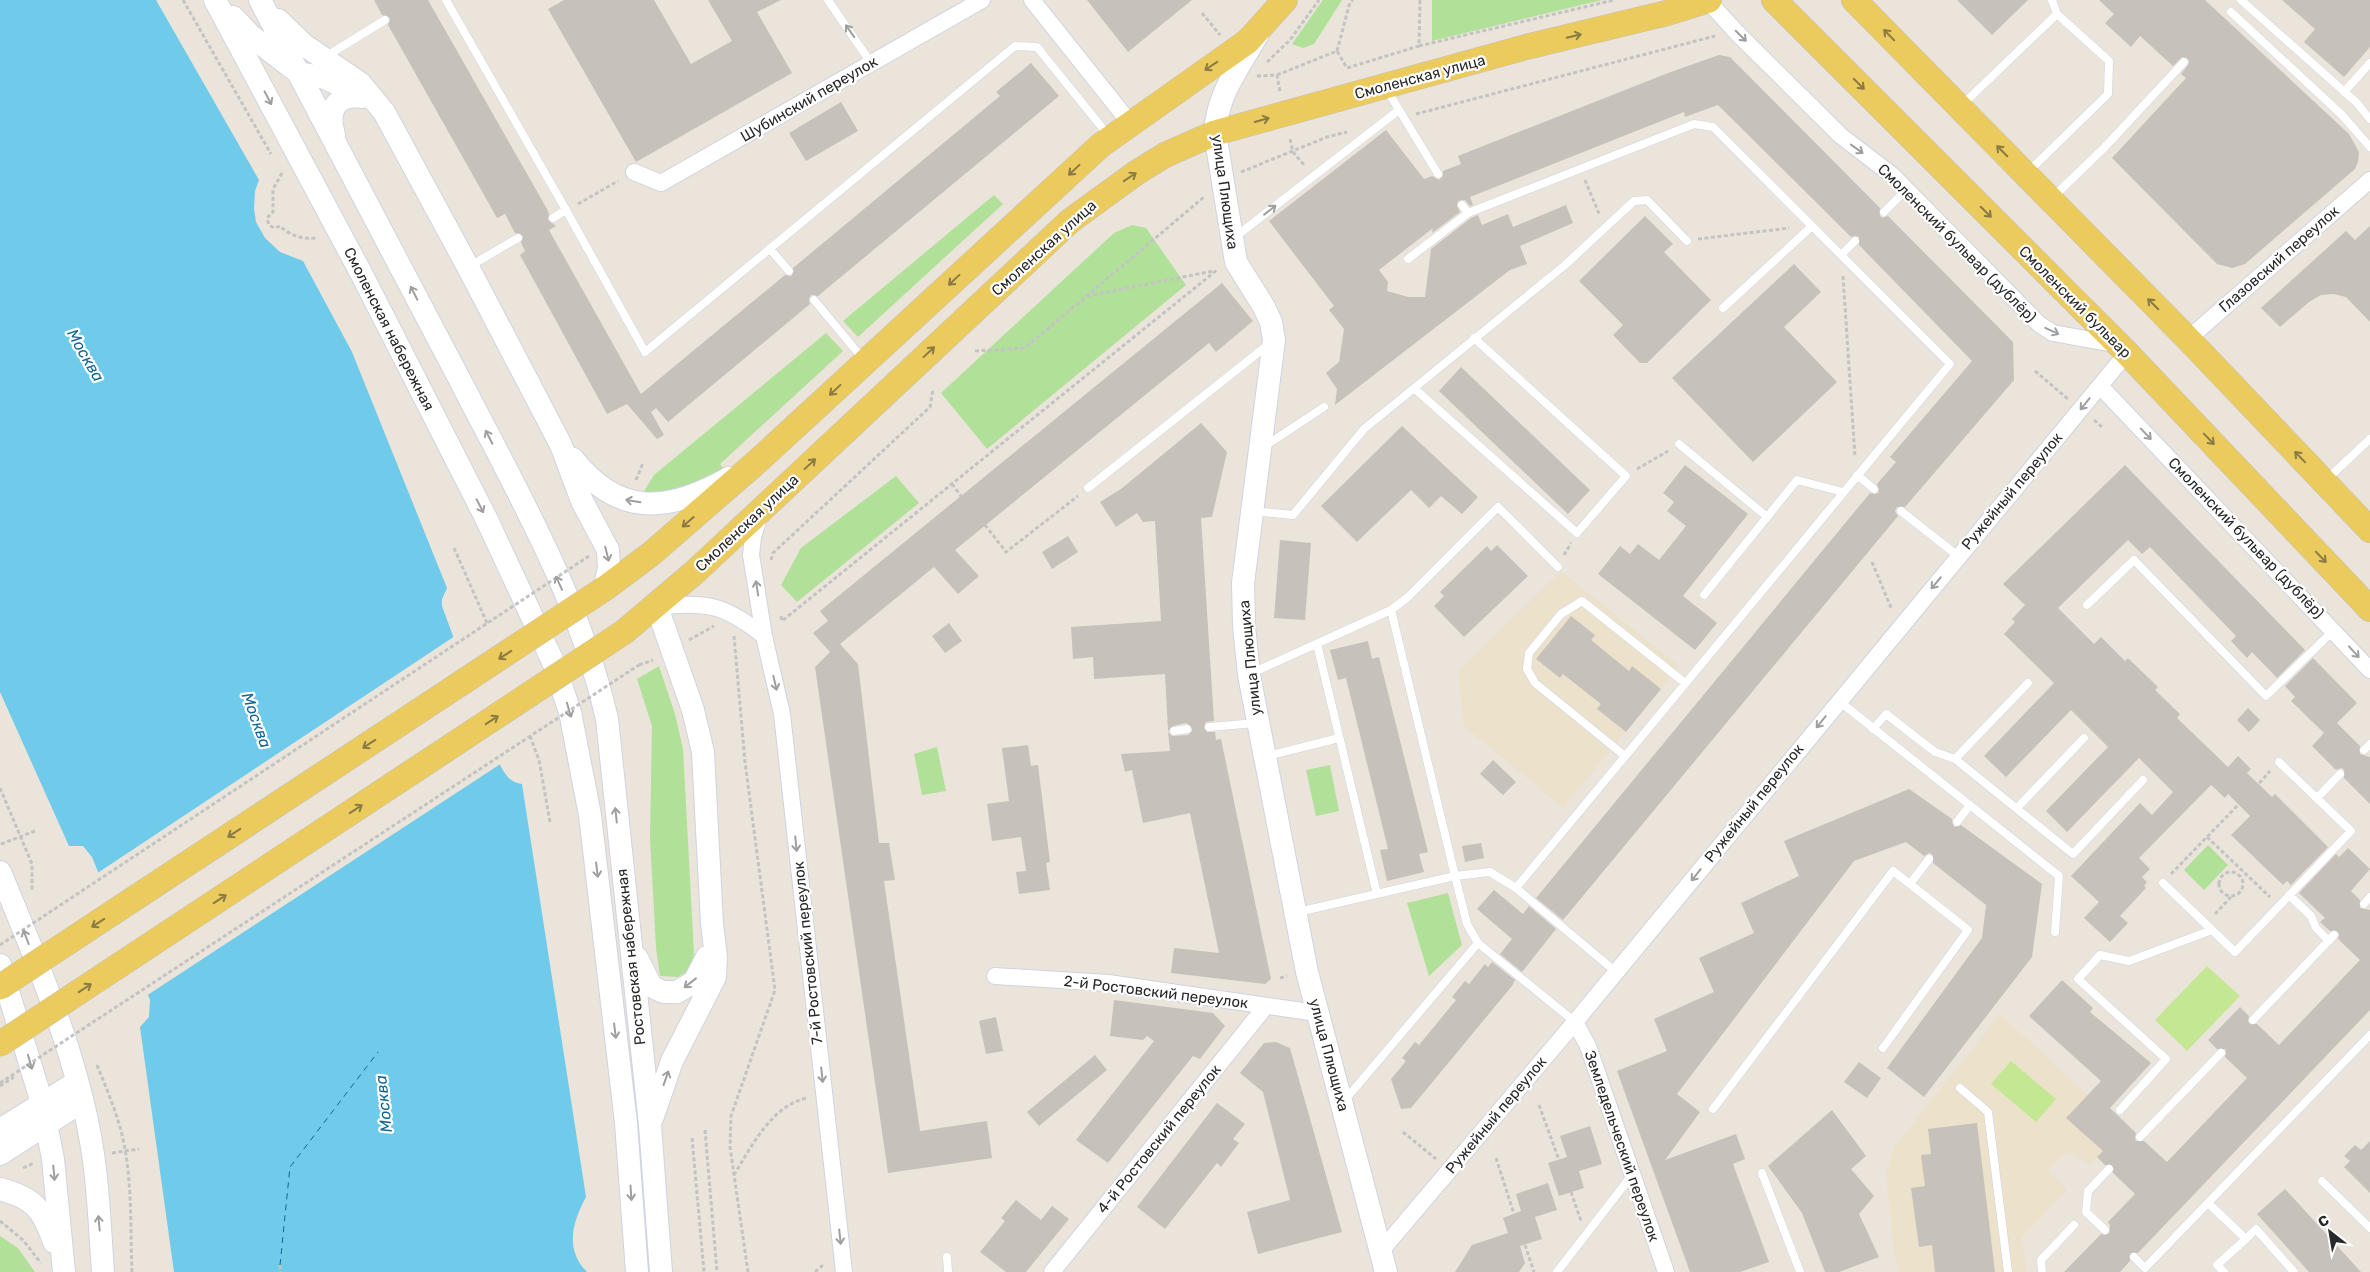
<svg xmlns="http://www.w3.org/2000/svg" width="2370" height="1272" font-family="Rubik,sans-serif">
<rect width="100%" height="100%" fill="#ebe4db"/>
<path fill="#ece1ca" d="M1561 571 1679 666 1563 808 1464 726 1458 672Z
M2000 1014 2124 1129 2090 1164 2066 1152 2048 1171 2067 1190 2022 1237 2026 1272H1899L1893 1246 1886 1173 1894 1147Z"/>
<path fill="#b1e098" d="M1323 0H1342L1314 44 1303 48 1292 44Z
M1432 0H1602L1432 41Z
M994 195 1003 204 858 337 843 321Z
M1132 225 1146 228 1186 285 987 449 941 393 1114 233Z
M826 333 843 351 720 464 723 468C696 490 675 493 641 496L654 475Z
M896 476 919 503 797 602 781 585 801 548Z
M659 666 675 714 683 749 694 954 690 970 678 977 660 976 656 948 650 839 652 726 637 679Z
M937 747 946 791 922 795 914 754Z
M1330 765 1339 811 1316 816 1306 770Z
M2208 845 2228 865 2204 890 2184 870Z
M1448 893 1462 945 1429 976 1407 903Z
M0 1236 18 1248 35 1272H0Z"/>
<path fill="#c4e794" d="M2207 966 2240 996 2187 1051 2155 1020Z
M2011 1061 2056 1099 2036 1122 1991 1084Z"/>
<path fill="#70caea" d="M0 0H156L259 180 255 191 254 209 256 222 265 238 280 252 303 261 352 352 447 588 442 599V606L501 767C507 777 510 782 522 784L586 1197C573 1221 564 1249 587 1272H174L140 1027 149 1017 150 1000 92 857 83 846H69L0 692Z"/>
<path fill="#ebe4db" d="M455 636 502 763 146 996 96 874Z"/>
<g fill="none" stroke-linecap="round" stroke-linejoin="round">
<path stroke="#116794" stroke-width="1" stroke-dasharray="6 5" stroke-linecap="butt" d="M280 1265 290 1167 378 1052"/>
</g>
<path fill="#c6c1ba" d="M374 0H428L547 209 549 214 548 220 556 226 549 230 641 394 785 275 792 276 793 268 1000 96 996 92 1031 63 1059 96 818 296 811 295 809 299 810 304 668 422 656 408 651 412 664 435 657 439 627 404 607 414 520 255 525 251 521 243 523 236 515 233 505 214 497 218 388 25 390 18 382 15Z
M564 0H654L691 64 732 41 708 0H781L757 12 792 73 636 162 548 9Z
M1087 0H1192L1128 52Z
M1957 0H2028L1992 35Z
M2099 0H2205L2349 134 2359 152 2358 162 2355 169 2245 264 2232 268 2217 264 2112 158 2186 78 2181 74 2188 65 2189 60 2182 57 2173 66 2140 36 2131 47 2105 23 2114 14Z
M2282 0H2370V47L2344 77 2304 42 2315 29Z
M1719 55 1730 57 1880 208V216L1883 218 1888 216 2013 342 2014 380 1905 507H1897L1895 511 1898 516 1563 920 1536 898 1870 493 1876 494 1879 492 1877 484 1896 462 1890 457 1972 361 1859 245V237L1856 236 1851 237 1718 105 1685 117 1684 112 1470 197 1473 205 1470 206 1465 200 1458 201 1457 206 1460 212 1432 233 1433 228 1379 270 1388 282 1387 291 1408 297H1425L1431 249 1471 218 1478 215 1482 225 1508 214 1513 227 1566 205 1573 223 1520 246 1527 264 1510 270 1335 405 1337 389 1326 373 1339 362 1344 329 1329 310 1334 306 1269 221 1386 130 1424 179 1432 176 1439 180 1443 176V171L1461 164 1458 156 1668 73Z
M841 102 858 131 806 161 789 133Z
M1645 216 1673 244 1664 252 1711 300 1647 363H1640L1613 335 1623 325 1579 281Z
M2370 226V322L2346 297 2334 294 2321 295 2309 302 2280 327 2261 308 2346 231 2355 240Z
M1794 264 1821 292 1784 327 1837 382 1753 462 1672 378Z
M1222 283 1253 321 1216 352 1209 343 955 550 979 576 958 594 934 567 840 644 858 664 879 843H889L895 880 884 881 920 1131 987 1121 992 1158 888 1173 815 667 830 652 813 633 828 621 820 611Z
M1461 367 1590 490 1568 514 1439 391Z
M1201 423 1227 452 1212 517 1201 518 1214 721 1206 722 1204 728 1207 732H1215L1216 740 1221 739 1271 979 1265 984 1171 973 1174 948 1219 953 1190 813 1143 823 1132 770 1125 772 1121 754 1170 751 1168 732 1172 736 1188 735 1192 731V728L1186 723 1173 726 1168 731 1165 674 1094 679 1093 657 1073 659 1071 627 1161 621 1155 521 1143 522 1137 513 1116 527 1100 502 1121 489Z
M1402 426 1478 497 1462 514 1441 496 1429 508 1411 490 1357 542 1321 506Z
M1685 465 1748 514 1683 596 1717 623 1695 650 1598 574 1620 546 1630 554 1638 544 1659 560 1686 526 1667 511 1674 502 1663 493Z
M2125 465 2305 650 2277 678 2252 652 2247 658 2231 641 2236 636 2150 547 2142 554 2128 540 2058 608 2094 644 2101 637 2125 661 2128 658 2158 687 2155 690 2180 714 2177 718 2228 767 2238 756 2251 769 2247 773 2272 797 2275 794 2328 847 2291 885 2287 881 2283 885 2231 835 2250 816 2228 794 2225 798 2211 785 2139 858 2150 869 2142 877 2147 882 2144 886 2146 888 2120 916 2128 923 2110 942 2084 918 2099 902 2071 876 2140 803 2152 815 2173 792 2139 758 2067 832 2046 811 2108 747 2071 710 2006 777 1984 756 2054 683 2004 634 2015 622 2012 619 2025 605 2003 584Z
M1068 536 1078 552 1052 569 1042 552Z
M1280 540 1311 543 1305 620 1274 618Z
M1497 545 1528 576 1464 637 1434 606 1444 596 1440 592 1487 546 1491 551Z
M1571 616 1595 635 1591 640 1629 671 1632 666 1661 689 1626 732 1597 709 1601 704 1563 674 1560 678 1536 659Z
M949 623 962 641 945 653 932 636Z
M1368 641 1372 659 1379 657 1428 852 1419 854 1424 872 1387 881 1380 850 1388 849 1346 678 1338 680 1330 650Z
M2313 658 2357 703 2337 723 2360 746V754L2370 757V804L2344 778V770L2341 768 2336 770 2312 746 2324 733 2291 701 2295 697 2285 686Z
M2248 708 2260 720 2249 732 2237 720Z
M1028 745 1031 766 1038 765 1050 862 1046 863 1050 890 1019 894 1016 872 1026 871 1021 837 992 841 987 804 1009 801 1002 748Z
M1493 760 1516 782 1503 795 1480 774Z
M1909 789 1952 819 1954 827 1961 825 2042 884 2032 957 1924 1097 1887 1068 1982 938 1986 905 1933 863V855L1929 853 1924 856 1906 842 1854 861 1677 1094 1700 1112 1665 1160 1736 1134 1745 1159 1733 1164 1769 1262 1740 1272H1690L1617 1071 1667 1051 1654 1019 1714 992 1699 958 1754 933 1741 903 1799 876 1784 841Z
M1481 843 1484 858 1465 862 1462 846Z
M2348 848 2370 869 2351 891 2360 900V908L2370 910V1010L2138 1253H2130V1261L2120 1272H2064L2101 1234 2106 1235 2109 1233 2110 1225 2108 1222 2135 1194 2113 1173 2112 1165H2105L2097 1157 2103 1151 2066 1118 2101 1081 2029 1016 2062 980 2093 1008 2090 1012 2151 1063 2110 1108 2136 1133 2135 1138 2136 1141H2144L2167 1162 2247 1078 2225 1057 2226 1052 2225 1049H2217L2208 1040 2240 1007 2249 1016 2248 1021 2250 1024H2257L2279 1045 2360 960 2338 939 2339 934 2337 931H2330L2320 922 2325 918 2299 893 2336 854 2339 857Z
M1494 890 1523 914 1529 906 1556 929 1522 972 1500 954 1512 939 1477 909Z
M1492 962 1515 980 1512 986 1411 1108 1401 1109 1391 1079 1406 1061 1402 1058 1415 1042 1419 1045 1456 1000 1452 997 1465 981 1469 984 1485 964 1488 967Z
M1114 1000 1213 1013 1225 1026 1200 1059 1193 1056 1108 1163 1076 1140 1154 1041 1147 1036 1143 1040 1110 1036Z
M996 1017 1003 1051 986 1054 979 1021Z
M1276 1042 1290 1048 1342 1232 1258 1254 1247 1212 1290 1200 1263 1092 1240 1073 1264 1043Z
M1095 1055 1107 1070 1039 1126 1027 1112Z
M1859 1062 1881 1078 1867 1098 1844 1082Z
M1217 1103 1245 1124 1233 1139 1239 1143 1221 1167 1217 1163 1165 1229 1137 1207Z
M1832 1110 1866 1156 1851 1169 1874 1196 1859 1214 1879 1257 1839 1272H1825L1802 1213 1768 1166Z
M1977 1123 1995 1272H1935L1932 1245 1919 1247 1911 1188 1925 1186 1921 1155 1931 1154 1928 1129Z
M1590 1126 1602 1164 1579 1171 1584 1188 1559 1196 1548 1163 1567 1157 1560 1136Z
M2370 1141V1193L2344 1167 2350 1161 2344 1156 2355 1145 2361 1150Z
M1548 1183 1557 1210 1535 1217 1542 1239 1520 1246 1525 1263 1519 1272H1455L1472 1245 1508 1233 1503 1218 1521 1211 1516 1194Z
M2285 1189 2361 1272H2309L2257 1214Z
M1016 1200 1041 1220 1052 1206 1069 1219 1026 1272H1006L980 1252 1005 1221 1001 1218Z"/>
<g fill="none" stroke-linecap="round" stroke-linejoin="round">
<defs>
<path id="lane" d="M446 0 566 210 553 218
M828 0 871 63
M2052 0 2057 14
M2241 0 2357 103 2370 119
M2231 12 2342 115 2370 147
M325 57 385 20
M1387 90 1438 174
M2344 92 2370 63
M1962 105 2057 14 2109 61 2108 94 2027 173
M2053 197 2103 149 2184 62
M1462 205 1468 213
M566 210 645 352 1015 46 1037 47 1108 135
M1884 212 1906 190
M1235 237 1399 110
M770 249 789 271
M1841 255 1855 241
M1408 259 1468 213 1694 124 1713 127 1950 364 1516 888
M470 266 518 238
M814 300 864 360
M1723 308 1812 226
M1415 389 1577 533 1626 476 1474 338
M1679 444 1766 516
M1265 446 1324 407
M1857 475 1874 489
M2326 480 2370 439
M1088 488 1269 344
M1253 511 1293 515 1364 429 1565 265 1634 201 1647 200 1687 241
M1901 511 1958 556
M1704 595 1797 480 1843 492
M2087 605 2134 560 2266 696 2333 631
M1391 610 1455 876 1490 872 1516 888 1616 972
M1317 644 1377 894
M1252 673 1391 610 1408 597 1498 507 1558 567
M1839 701 2059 876 2055 932
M1209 727 1256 723
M1873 729 1886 714 1935 752 1955 759 2073 854 2143 780
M1174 731 1187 729
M2364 750 2370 744
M1268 756 1339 738
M1625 756 1535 683 1527 669 1529 653 1561 614 1582 601 1685 683
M1955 759 2028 683
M2317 798 2340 774
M2017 808 2084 738
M1957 822 1970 805
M2163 883 2235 952 2351 831 2279 762
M2289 895 2311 916 2316 928 2329 941
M2364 904 2370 897
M1298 912 1455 876 1467 924 1478 943 1575 1022
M2253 1020 2334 935
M1883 1048 1968 930 1910 884
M1960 1088 1988 1112 2008 1272
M1345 1100 1478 943
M1713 1109 1893 871 1910 884 1929 859
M2120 1110 2166 1059 2078 979 2100 955 2129 961 2212 930
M2140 1137 2221 1053
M1762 1173 1800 1272
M2322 1181 2370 1228
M2208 1203 2246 1239 2217 1265 2224 1272
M2105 1230 2086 1212 2088 1191 2109 1169
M2246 1239 2256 1229 2294 1272
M947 1257 948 1272
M2134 1257 2145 1268 2370 1035
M1557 1272 1632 1175
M2042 1272 2041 1260 2074 1225"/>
<path id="street" d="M1032 0 1130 123
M1708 1 1739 35 1841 136 1892 175 2039 324 2053 333 2119 345
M634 172 661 183 982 0
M2188 339 2370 180
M2100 386 2370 670
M760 514 753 537 751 555 764 636 782 714 844 1272
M657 607C707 601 725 605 764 636
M995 976 1108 983 1317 1013
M1575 1022 1588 1046 1666 1272
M1380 1252 1575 1022 2127 353
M1052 1272 1266 1006"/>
<path id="secondary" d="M215 0 361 273 486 518 554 664 570 712 590 815 626 1123 637 1272
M260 0C328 128 395 256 462 384 517 491 580 600 607 719L650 1125 661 1272
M233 17 251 36 299 73 325 78 357 93
M278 20 304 45 360 83 384 112 468 267 561 445 582 501 608 550 609 569 604 589
M1258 34C1239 67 1217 94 1215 133L1236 262 1264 307 1271 322 1274 340 1243 583 1244 626 1249 675 1307 972 1386 1272
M334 135C327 110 335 94 363 97
M573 459C619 518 669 512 729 478
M0 872C37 961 79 1059 93 1154 99 1193 100 1233 103 1272
M637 958 651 986 663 992H677L694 982 707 957
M0 965 42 1103 53 1159 64 1272
M652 1119 672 1061 715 977 716 957 712 924 703 752 693 710 657 607
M0 1130 77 1082
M0 1154 81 1102
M0 1189C34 1198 43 1209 54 1242"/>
<path id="primary" d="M1774 0 2127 353 2370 609
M1854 0 2188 339 2370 530
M604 589 651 554 759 460 1101 145 1248 41 1285 0
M624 632 696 571 1070 221 1136 173 1165 155 1215 133 1526 47 1667 13 1709 0"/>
</defs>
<use href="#lane" stroke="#d0d3e1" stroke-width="9"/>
<use href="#street" stroke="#d0d3e1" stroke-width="18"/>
<use href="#secondary" stroke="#d0d3e1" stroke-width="24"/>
<use href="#primary" stroke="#c3c3c3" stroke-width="26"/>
<path stroke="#c3c3c3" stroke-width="3" stroke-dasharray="4 2.5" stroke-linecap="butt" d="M183 0 271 154
M1202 13 1220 35
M1419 46 1614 0
M1337 51 1350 2 1353 0
M1267 62 1290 40 1319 0
M1277 75 1337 51 1347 68 1419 46 1420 0
M1257 76 1277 75 1280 92
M1416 114 1715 36
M1290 139 1293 152 1305 166
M1241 172 1327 137 1347 132
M282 173 273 189V212L267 218 269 225 274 228 280 226C292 237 302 239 318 238
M1585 180 1600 216
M578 204 618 181
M1698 239 1789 228
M1843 276 1855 457
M1087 296 1213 271
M975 351 1025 348 1204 197
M2035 371 2068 399
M2094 420 2103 428
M1637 469 1668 451
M636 480 643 463
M952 484 961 496
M985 525 1006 552 1078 496
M454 548 487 623
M1564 555 1571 543
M771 560 773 553 930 407 933 389
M1872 562 1892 610
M781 616 782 621 1217 270
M734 636 745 762 775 990 731 1116 730 1147 748 1272
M689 640 714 626
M639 665 653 660
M530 736 539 760 550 822
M0 788 32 864V891
M2255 788 2270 771
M2207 837 2270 897
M1 844 35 831
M2219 884a12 12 0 1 1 24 0a12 12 0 1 1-24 0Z
M2171 874 2239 804
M2215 914 2231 897
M1280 978 1287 976
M97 1065C105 1085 114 1106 120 1127 133 1174 130 1224 132 1272
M0 1086 14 1077
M1539 1105 1559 1160
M705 1130 717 1272
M1403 1132 1436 1159
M692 1138 704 1272
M112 1153 139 1149
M1496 1158 1514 1214
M23 1168 34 1163
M734 1175C751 1147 772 1105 807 1098
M1571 1192 1581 1221
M0 1221 23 1240 41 1263
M1525 1245 1534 1272
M280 1265 281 1272
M815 1272 823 1265"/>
<use href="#lane" stroke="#fff" stroke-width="8"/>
<use href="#street" stroke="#fff" stroke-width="16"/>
<use href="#secondary" stroke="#fff" stroke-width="22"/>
<use href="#primary" stroke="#eccb5e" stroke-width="25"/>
<defs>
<path id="primary-bridge" d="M0 987 604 589
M0 1044 624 632"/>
</defs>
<use href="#primary-bridge" stroke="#c3c3c3" stroke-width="26" stroke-linecap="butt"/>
<path stroke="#c3c3c3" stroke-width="3" stroke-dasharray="4 2.5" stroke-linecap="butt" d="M0 945 589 556
M0 1083 639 665"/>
<use href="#primary-bridge" stroke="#eccb5e" stroke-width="25"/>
</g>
<defs><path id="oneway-shaft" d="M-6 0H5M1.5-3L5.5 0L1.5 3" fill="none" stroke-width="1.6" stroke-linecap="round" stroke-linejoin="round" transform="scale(1.25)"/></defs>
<g stroke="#9f9f9f">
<use href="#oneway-shaft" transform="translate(850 31) rotate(-125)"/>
<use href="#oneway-shaft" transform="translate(1741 36) rotate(45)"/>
<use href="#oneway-shaft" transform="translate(268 98) rotate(62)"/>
<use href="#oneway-shaft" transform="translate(1857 149) rotate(36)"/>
<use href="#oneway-shaft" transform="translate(1270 210) rotate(-38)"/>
<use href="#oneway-shaft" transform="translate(414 293) rotate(-117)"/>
<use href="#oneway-shaft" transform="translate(2052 331) rotate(25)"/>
<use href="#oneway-shaft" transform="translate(2085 404) rotate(129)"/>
<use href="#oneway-shaft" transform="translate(2146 434) rotate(46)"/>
<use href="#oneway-shaft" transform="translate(489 437) rotate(-117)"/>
<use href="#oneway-shaft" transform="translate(633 501) rotate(-171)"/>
<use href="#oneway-shaft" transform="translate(480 506) rotate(63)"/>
<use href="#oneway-shaft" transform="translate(607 554) rotate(76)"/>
<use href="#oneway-shaft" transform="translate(559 583) rotate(-114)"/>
<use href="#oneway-shaft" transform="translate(1936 583) rotate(130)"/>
<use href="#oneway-shaft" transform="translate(757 588) rotate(-99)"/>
<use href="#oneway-shaft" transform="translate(2354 652) rotate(48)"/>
<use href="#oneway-shaft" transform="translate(775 683) rotate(77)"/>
<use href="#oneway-shaft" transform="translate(569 710) rotate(74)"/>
<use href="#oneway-shaft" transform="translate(1821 722) rotate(129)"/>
<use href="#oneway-shaft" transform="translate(616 815) rotate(-96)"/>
<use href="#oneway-shaft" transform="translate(796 844) rotate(84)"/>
<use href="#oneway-shaft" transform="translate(597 870) rotate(83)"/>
<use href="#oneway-shaft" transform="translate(1696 875) rotate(129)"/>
<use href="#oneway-shaft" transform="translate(26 937) rotate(-111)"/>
<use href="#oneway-shaft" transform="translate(690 983) rotate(142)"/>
<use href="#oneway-shaft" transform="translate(615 1031) rotate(83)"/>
<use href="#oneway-shaft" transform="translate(30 1062) rotate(74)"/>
<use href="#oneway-shaft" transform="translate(822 1075) rotate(84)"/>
<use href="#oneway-shaft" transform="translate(666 1078) rotate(-71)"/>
<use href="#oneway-shaft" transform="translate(54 1173) rotate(84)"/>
<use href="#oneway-shaft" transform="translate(631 1193) rotate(86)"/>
<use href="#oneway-shaft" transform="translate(99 1223) rotate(-95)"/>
<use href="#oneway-shaft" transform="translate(840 1237) rotate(84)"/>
</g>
<g stroke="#8a7a44">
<use href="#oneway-shaft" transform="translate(1889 35) rotate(-134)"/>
<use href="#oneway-shaft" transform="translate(1574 36) rotate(-14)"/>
<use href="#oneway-shaft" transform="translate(1211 66) rotate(146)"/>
<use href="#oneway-shaft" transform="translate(1859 84) rotate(45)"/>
<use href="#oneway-shaft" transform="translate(1262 120) rotate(-16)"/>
<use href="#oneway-shaft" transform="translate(2002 151) rotate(-135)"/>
<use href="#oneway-shaft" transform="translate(1074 170) rotate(137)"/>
<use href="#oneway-shaft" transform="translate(1130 177) rotate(-34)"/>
<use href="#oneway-shaft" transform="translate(1986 212) rotate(45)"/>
<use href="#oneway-shaft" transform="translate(954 280) rotate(137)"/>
<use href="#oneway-shaft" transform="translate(2153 304) rotate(-135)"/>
<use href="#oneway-shaft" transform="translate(929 352) rotate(-43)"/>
<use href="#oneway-shaft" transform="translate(835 390) rotate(137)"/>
<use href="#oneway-shaft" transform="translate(2209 439) rotate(46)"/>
<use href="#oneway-shaft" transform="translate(2300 457) rotate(-134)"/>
<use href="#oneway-shaft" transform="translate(810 464) rotate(-43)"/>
<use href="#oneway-shaft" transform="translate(688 522) rotate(139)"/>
<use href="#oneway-shaft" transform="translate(2321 557) rotate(46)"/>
<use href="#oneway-shaft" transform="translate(505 655) rotate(147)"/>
<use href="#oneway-shaft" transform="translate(492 720) rotate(-33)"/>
<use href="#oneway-shaft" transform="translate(369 744) rotate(147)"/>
<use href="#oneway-shaft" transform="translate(356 809) rotate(-33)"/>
<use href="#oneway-shaft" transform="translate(234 833) rotate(147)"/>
<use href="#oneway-shaft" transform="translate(220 899) rotate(-33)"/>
<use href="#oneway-shaft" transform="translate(98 923) rotate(147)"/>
<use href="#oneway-shaft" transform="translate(85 988) rotate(-33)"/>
</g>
<g text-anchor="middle" stroke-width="4.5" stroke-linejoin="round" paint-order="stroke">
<g font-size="15" fill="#292929" stroke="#fff">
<text transform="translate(1420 77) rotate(-15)" y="5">Смоленская улица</text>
<text transform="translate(809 99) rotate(-30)" y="5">Шубинский переулок</text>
<text transform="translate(1225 192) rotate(82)" y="5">улица Плющиха</text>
<text transform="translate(1957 243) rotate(45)" y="5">Смоленский бульвар (дублёр)</text>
<text transform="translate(1044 248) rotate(-42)" y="5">Смоленская улица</text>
<text transform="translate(2279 259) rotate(-41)" y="5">Глазовский переулок</text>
<text transform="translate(2075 302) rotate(45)" y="5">Смоленский бульвар</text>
<text transform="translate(389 329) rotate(63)" y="5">Смоленская набережная</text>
<text transform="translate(2012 491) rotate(-50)" y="5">Ружейный переулок</text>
<text transform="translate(747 523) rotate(-43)" y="5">Смоленская улица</text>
<text transform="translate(2246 538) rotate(46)" y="5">Смоленский бульвар (дублёр)</text>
<text transform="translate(1250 658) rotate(-96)" y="5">улица Плющиха</text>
<text transform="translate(1754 803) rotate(-51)" y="5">Ружейный переулок</text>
<text transform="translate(808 953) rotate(-96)" y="5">7-й Ростовский переулок</text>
<text transform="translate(631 957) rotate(-96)" y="5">Ростовская набережная</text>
<text transform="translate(1156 992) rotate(7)" y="5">2-й Ростовский переулок</text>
<text transform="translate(1329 1055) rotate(75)" y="5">улица Плющиха</text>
<text transform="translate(1496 1115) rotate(-50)" y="5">Ружейный переулок</text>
<text transform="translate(1159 1139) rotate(-51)" y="5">4-й Ростовский переулок</text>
<text transform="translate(1622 1146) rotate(71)" y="5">Земледельческий переулок</text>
</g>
<g font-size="16" font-style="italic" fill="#116794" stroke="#fff">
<text transform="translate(86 355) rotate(60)" y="6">Москва</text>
<text transform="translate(257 720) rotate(70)" y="6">Москва</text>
<text transform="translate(383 1104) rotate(-96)" y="6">Москва</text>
</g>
</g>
<g transform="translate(2330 1232) rotate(329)" stroke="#ffffff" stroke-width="4" paint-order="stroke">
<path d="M0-4L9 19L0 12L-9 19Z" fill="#292929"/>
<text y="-8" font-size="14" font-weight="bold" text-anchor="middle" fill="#292929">С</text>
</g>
</svg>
